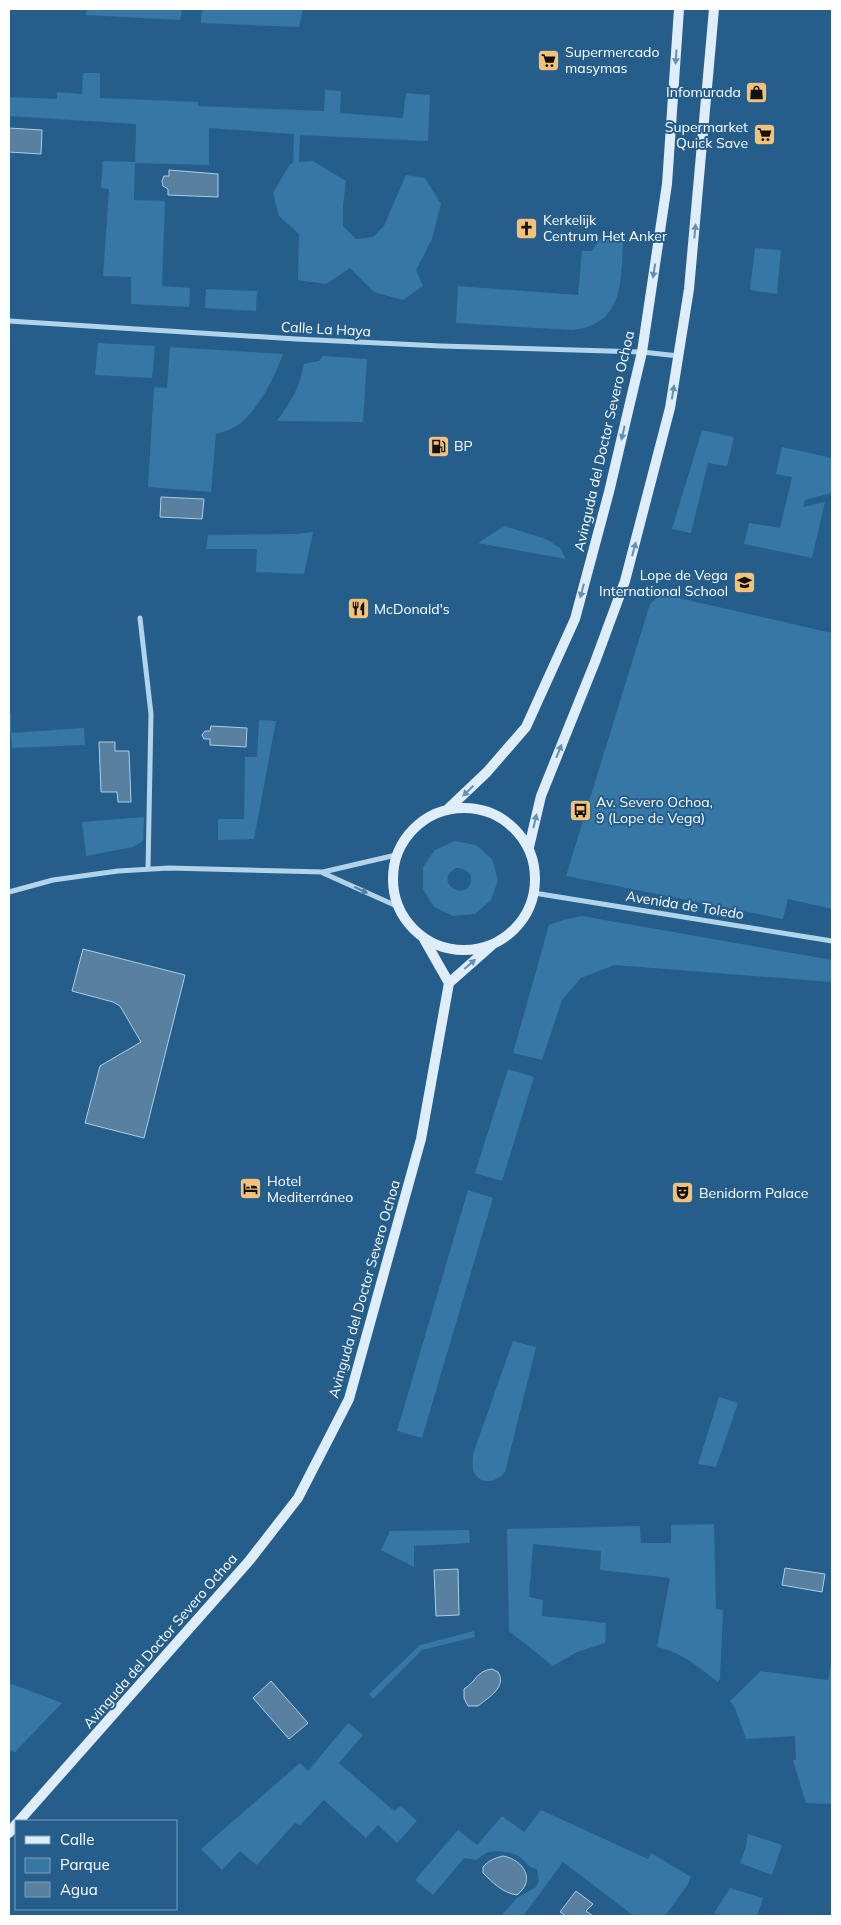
<svg xmlns="http://www.w3.org/2000/svg" width="841" height="1925" font-family="Mulish,sans-serif">
<rect width="100%" height="100%" fill="#255e8b"/>
<path fill="#3677a6" fill-rule="evenodd" d="M87 9H182L180 20 86 15Z
M204 9H303L299 27 201 23V14Z
M83 73H100V98L198 102V106L324 111 325 90 341 91 340 113 403 118 406 93 430 95 428 141 300 135 299 162 313 161 346 181 343 205V226L356 239 373 237 384 226 406 175 425 178 441 204 432 239 416 270 423 286 403 300 374 292 350 268 326 284 298 280 299 234 279 216 273 193 290 164 293 163 294 134 209 128V165L135 163 134 200 165 201 162 286 190 288 189 307 131 304V277L103 276 109 189 101 188 103 161 135 162 136 124 9 116V97L57 99V92L82 94Z
M600 239 623 240C621 279 625 325 572 330L456 323 458 286 578 295 582 251H592Z
M755 248 781 250 777 294 750 290Z
M206 289 257 291 256 311 205 308Z
M98 343 155 346 152 378 95 375Z
M170 347 283 354C274 378 256 417 231 429 227 431 221 432 216 434L211 492 148 487 154 387 167 388Z
M323 356 367 359 363 422 277 421C292 400 299 389 304 364L319 361Z
M702 430 734 437 727 466 708 463 691 533 672 529Z
M782 447 832 458V493L805 500 803 507 825 502 812 558 744 544 749 523 780 528 792 477 776 474Z
M504 526 546 539 560 548 566 559 478 543Z
M313 532 304 574 256 572 257 549H206L208 535 296 534Z
M666 595 832 633V909L788 899 783 919 566 876 650 604 659 596Z
M9 714H11V733L84 728 85 745 12 748 11 733H9Z
M259 720 276 721 254 839 218 840V819H244L245 757H257Z
M144 817 143 841 133 847 86 856 82 822Z
M455 841 476 845 492 859 498 880 491 900 475 914 453 916 434 907 423 889V867L435 850ZM456 868C464 868 473 872 471 882 465 903 432 881 456 868Z
M582 916 832 960V982L614 965 581 978 562 1000 542 1060 513 1053 549 925 563 920Z
M508 1069 534 1077 502 1181 475 1173Z
M468 1190 493 1198 422 1438 397 1431Z
M513 1341 536 1347 505 1472C496 1483 479 1486 473 1470 472 1465 473 1460 473 1454Z
M719 1397 738 1403 716 1467 698 1464Z
M714 1524 716 1609 723 1610 720 1679 718 1682C699 1667 681 1652 657 1647L670 1578 600 1570 601 1551 533 1544 529 1597 543 1600 542 1616 606 1623 605 1643 577 1652 553 1666 509 1631 507 1529 640 1526 641 1543H671V1525Z
M469 1530 470 1543 414 1546V1567L381 1550 390 1531Z
M474 1631 475 1637 422 1650 373 1699 369 1694 420 1645Z
M832 1658V1804L806 1803 793 1760H796L795 1736 746 1739 735 1708 730 1701 761 1671 828 1680Z
M9 1683 62 1703 15 1752 9 1750Z
M348 1723 363 1735 339 1763 394 1811 401 1806 417 1821 397 1843 378 1825 366 1838 324 1800 300 1825 295 1823 257 1865 240 1851 222 1870 201 1849 300 1763 308 1771Z
M541 1810 648 1859 651 1853 691 1877 688 1884 665 1916H634L563 1862 523 1916H501L517 1898 536 1887 539 1881 537 1869C528 1867 527 1863 521 1858 515 1852 493 1849 486 1853 483 1855 480 1858 476 1860L464 1858 433 1895 415 1880 458 1830 477 1845 502 1816 524 1832Z
M748 1834 782 1845 772 1875 740 1863 746 1847Z
M730 1888 763 1898 757 1916H723L714 1913Z"/>
<path fill="#59809e" stroke="#a8cfeb" d="M9 128 42 130 41 154 9 152Z
M169 170 218 174V197L168 195V189L163 186 162 181 164 176H169Z
M161 497 204 499 202 519 160 517Z
M211 726 247 728 246 747 210 745V739H204L202 735 205 731H210Z
M99 742H115V751H129L131 802H118L117 792H101Z
M83 949 185 975 144 1138 85 1123 100 1066 141 1042 120 1006 113 1002 72 991Z
M785 1568 825 1574 822 1592 782 1585Z
M458 1569 459 1615 436 1616 434 1570Z
M492 1669 498 1672C507 1687 489 1697 478 1706H468L464 1698V1689C477 1681 476 1671 492 1669Z
M271 1681 308 1723 289 1739 253 1698Z
M503 1856C524 1860 536 1880 517 1895 503 1893 493 1883 483 1873V1867C489 1860 495 1858 503 1856Z
M576 1891 593 1904 586 1911 593 1916H566L560 1912Z"/>
<g fill="none" stroke-linecap="round" stroke-linejoin="round">
<path stroke="#b3d3ea" stroke-width="5" d="M9 321 296 339 441 346 642 352 679 356
M140 618 151 714 148 869
M323 873 399 907
M9 892 53 880 118 871 169 868 323 872 396 855
M534 893 832 941"/>
<path stroke="#deedf8" stroke-width="10" d="M393 879a71 71 0 1 1 142 0a71 71 0 1 1-142 0Z
M448 809 487 772 526 727 575 619 609 492 642 352 667 184 679 9
M529 847 541 796 595 662 625 581 670 408 689 289 714 9
M424 939 449 983
M19 1821 249 1561 298 1498 349 1399 421 1139 449 983 492 945
M9 1833 16 1824"/>
</g>
<defs><path id="oneway-solid" d="M-6-.8H1V-3.2L6.5 0L1 3.2V.8H-6Z" transform="scale(1.25)"/></defs>
<g fill="#6690b1">
<use href="#oneway-solid" transform="translate(676 57) rotate(94)"/>
<use href="#oneway-solid" transform="translate(695 231) rotate(-85)"/>
<use href="#oneway-solid" transform="translate(654 271) rotate(99)"/>
<use href="#oneway-solid" transform="translate(673 392) rotate(-81)"/>
<use href="#oneway-solid" transform="translate(623 433) rotate(103)"/>
<use href="#oneway-solid" transform="translate(634 549) rotate(-75)"/>
<use href="#oneway-solid" transform="translate(582 591) rotate(105)"/>
<use href="#oneway-solid" transform="translate(559 751) rotate(-68)"/>
<use href="#oneway-solid" transform="translate(468 791) rotate(136)"/>
<use href="#oneway-solid" transform="translate(535 821) rotate(-77)"/>
<use href="#oneway-solid" transform="translate(470 964) rotate(-41)"/>
</g>
<use fill="#5081a8" href="#oneway-solid" transform="translate(361 890) rotate(25)"/>
<defs>
<symbol id="supermarket-square" viewBox="-11 -11 22 22"><rect x="-9" y="-9" width="18" height="18" rx="4" fill="#f4c178" stroke="#255e8b"/><path d="M-6-5.5h2.5l.6 2H6L4.5 2H-2.5L-4.4-4H-6ZM-1.5 3.2a1.3 1.3 0 1 0 .1 0ZM3 3.2a1.3 1.3 0 1 0 .1 0Z" fill="#111"/></symbol>
<symbol id="shop-square" viewBox="-11 -11 22 22"><rect x="-9" y="-9" width="18" height="18" rx="4" fill="#f4c178" stroke="#255e8b"/><path d="M-5-2.5h2.3a2.7 3.5 0 0 1 5.4 0H5L5.5 6h-11ZM-1.5-2.5h3a1.5 2.3 0 0 0-3 0Z" fill="#111"/></symbol>
<symbol id="church-square" viewBox="-11 -11 22 22"><rect x="-9" y="-9" width="18" height="18" rx="4" fill="#f4c178" stroke="#255e8b"/><path d="M-1.2-6h2.4v3.5h3.3v2.4h-3.3V6h-2.4V-.1h-3.3v-2.4h3.3Z" fill="#111"/></symbol>
<symbol id="fuel-square" viewBox="-11 -11 22 22"><rect x="-9" y="-9" width="18" height="18" rx="4" fill="#f4c178" stroke="#255e8b"/><path d="M-5.5-6h7V0h2V4h1.3V-2.5L3-4.5l.8-.8L6-3V5H2.5V1h-1V6h-7ZM-4.2-4.7v3.2H.2V-4.7Z" fill="#111"/></symbol>
<symbol id="school-square" viewBox="-11 -11 22 22"><rect x="-9" y="-9" width="18" height="18" rx="4" fill="#f4c178" stroke="#255e8b"/><path d="M0-5L7-2L0 1L-7-2ZM-4 1L0 2.5L4 1V4Q0 6-4 4Z" fill="#111"/></symbol>
<symbol id="restaurant-square" viewBox="-11 -11 22 22"><rect x="-9" y="-9" width="18" height="18" rx="4" fill="#f4c178" stroke="#255e8b"/><path d="M-5-6h1v4h1v-4h1v4h1v-4h1v5L-1.5 .5V6h-2V.5L-5-1ZM5-6V6H3V1.5H1.5Q1.5-4 5-6Z" fill="#111"/></symbol>
<symbol id="bus-square" viewBox="-11 -11 22 22"><rect x="-9" y="-9" width="18" height="18" rx="4" fill="#f4c178" stroke="#255e8b"/><path d="M-5-6H5V4H4V6H2V4H-2V6H-4V4H-5ZM-3.5-4V0h7V-4ZM-3.5 1.2v1.5H-2V1.2ZM2 1.2v1.5H3.5V1.2Z" fill="#111"/></symbol>
<symbol id="hotel-square" viewBox="-11 -11 22 22"><rect x="-9" y="-9" width="18" height="18" rx="4" fill="#f4c178" stroke="#255e8b"/><path d="M-6-4.5h1.5V1H6V5H4.5V3h-9V5H-6ZM-4 0a1.8 1.8 0 1 1 3.6 0ZM.5 0V-2.5h3Q6-2.5 6 0Z" fill="#111"/></symbol>
<symbol id="theatre-square" viewBox="-11 -11 22 22"><rect x="-9" y="-9" width="18" height="18" rx="4" fill="#f4c178" stroke="#255e8b"/><path d="M-5-5.5Q0-4 5-5.5V0Q5 5 0 6Q-5 5-5 0ZM-3.3-2.5H-1v1.5H-3.3ZM1-2.5H3.3v1.5H1ZM-2.8 1Q0 5.5 2.8 1Z" fill="#111"/></symbol>
</defs>
<g fill-rule="evenodd">
<use href="#supermarket-square" x="536" y="48" width="25" height="25"/>
<use href="#shop-square" x="744" y="80" width="25" height="25"/>
<use href="#supermarket-square" x="752" y="122" width="25" height="25"/>
<use href="#church-square" x="514" y="216" width="25" height="25"/>
<use href="#fuel-square" x="426" y="434" width="25" height="25"/>
<use href="#school-square" x="732" y="570" width="25" height="25"/>
<use href="#restaurant-square" x="346" y="596" width="25" height="25"/>
<use href="#bus-square" x="568" y="798" width="25" height="25"/>
<use href="#hotel-square" x="238" y="1176" width="25" height="25"/>
<use href="#theatre-square" x="670" y="1180" width="25" height="25"/>
</g>
<g text-anchor="middle" stroke-width="4" stroke-linejoin="round" paint-order="stroke">
<g font-size="14" fill="#fff" stroke="#255e8b" text-anchor="start">
<text x="565" y="57">Supermercado<tspan x="565" dy="16">masymas</tspan></text>
<text x="741" y="97" text-anchor="end">Infomurada</text>
<text x="748" y="132" text-anchor="end">Supermarket<tspan x="748" dy="16">Quick Save</tspan></text>
<text x="543" y="225">Kerkelijk<tspan x="543" dy="16">Centrum Het Anker</tspan></text>
<text x="454" y="451">BP</text>
<text x="728" y="580" text-anchor="end">Lope de Vega<tspan x="728" dy="16">International School</tspan></text>
<text x="374" y="614">McDonald's</text>
<text x="596" y="807">Av. Severo Ochoa,<tspan x="596" dy="16">9 (Lope de Vega)</tspan></text>
<text x="267" y="1186">Hotel<tspan x="267" dy="16">Mediterráneo</tspan></text>
<text x="699" y="1198">Benidorm Palace</text>
</g>
<g font-size="14" fill="#fff" stroke="#255e8b">
<text transform="translate(326 329) rotate(3)" y="5">Calle La Haya</text>
<text transform="translate(604 441) rotate(-77)" y="5">Avinguda del Doctor Severo Ochoa</text>
<text transform="translate(685 905) rotate(9)" y="5">Avenida de Toledo</text>
<text transform="translate(364 1289) rotate(-74)" y="5">Avinguda del Doctor Severo Ochoa</text>
<text transform="translate(160 1641) rotate(-49)" y="5">Avinguda del Doctor Severo Ochoa</text>
</g>
</g>
<rect width="841" height="1925" fill="none" stroke="#ffffff" stroke-width="20"/>
<rect x="15" y="1820" width="162" height="90" fill="#255e8b" stroke="#7c9eb9"/>
<rect x="25" y="1836" width="25" height="8" fill="#deedf8" stroke="#7c9eb9"/>
<text x="60" y="1845" font-size="15" fill="#ffffff">Calle</text>
<rect x="25" y="1858" width="25" height="15" fill="#3677a6" stroke="#7c9eb9"/>
<text x="60" y="1870" font-size="15" fill="#ffffff">Parque</text>
<rect x="25" y="1882" width="25" height="15" fill="#59809e" stroke="#7c9eb9"/>
<text x="60" y="1895" font-size="15" fill="#ffffff">Agua</text>
</svg>
